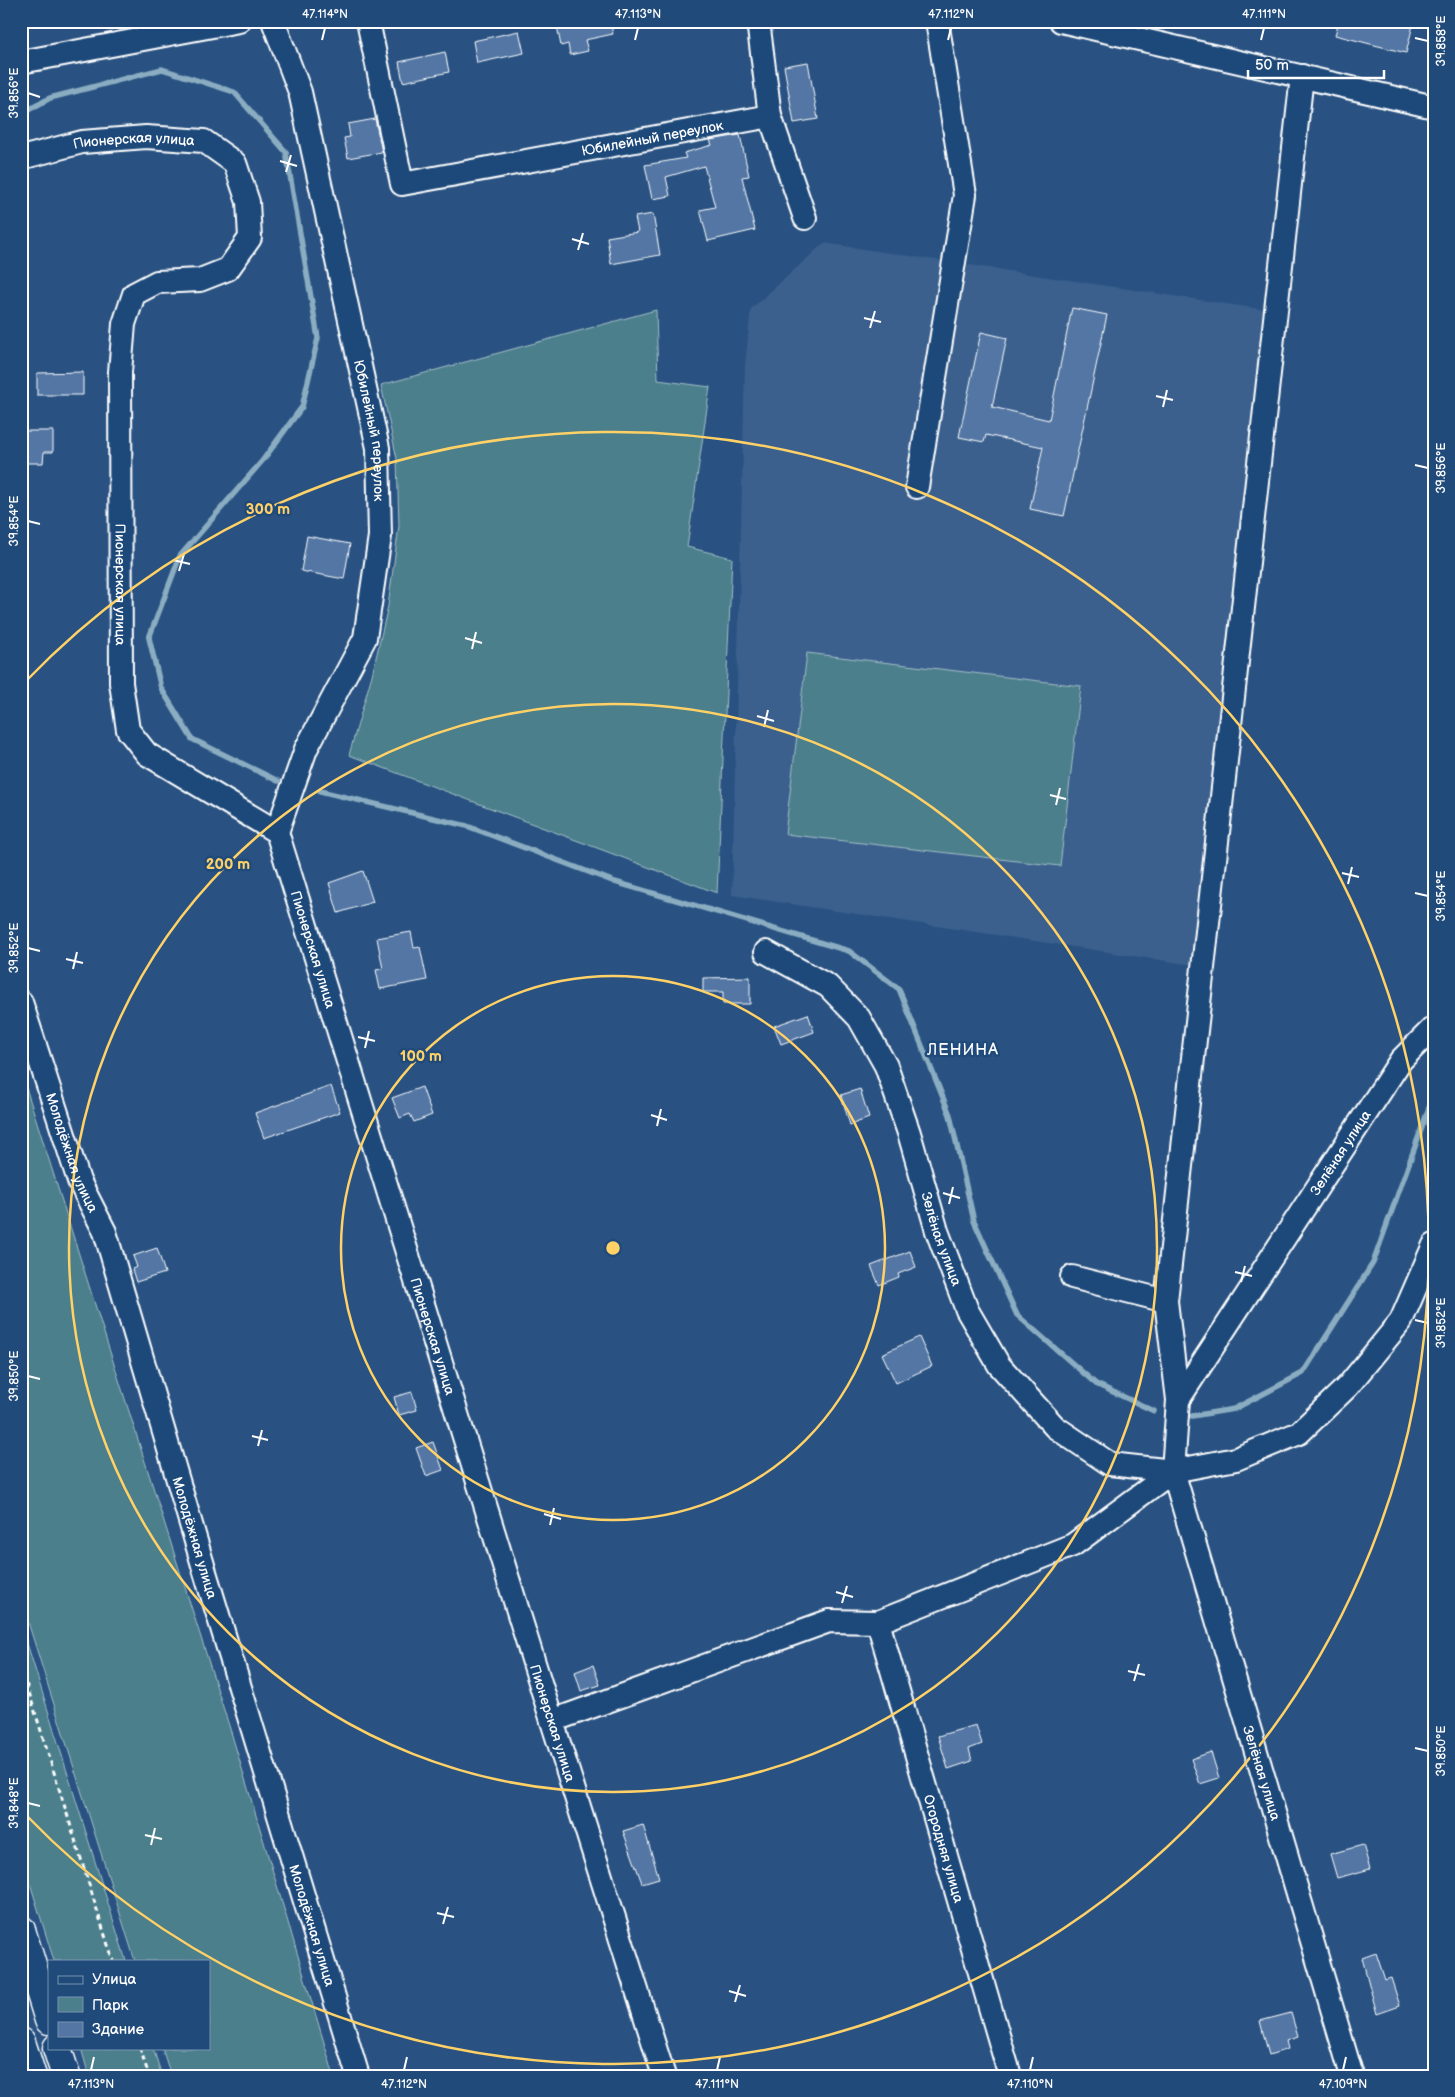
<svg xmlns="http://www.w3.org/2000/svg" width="1455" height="2097" font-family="'Balsamiq Sans',sans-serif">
<rect width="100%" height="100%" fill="#295282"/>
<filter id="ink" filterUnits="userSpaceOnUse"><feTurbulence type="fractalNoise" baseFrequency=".02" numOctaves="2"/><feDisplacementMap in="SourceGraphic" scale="10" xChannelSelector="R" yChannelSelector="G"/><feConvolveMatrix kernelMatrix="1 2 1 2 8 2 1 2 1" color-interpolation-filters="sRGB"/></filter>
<g filter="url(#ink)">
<path fill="#3a608e" d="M824 243 1279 312 1200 966 732 895 745 365 751 309Z"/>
<path fill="#4b7f8c" stroke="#a5bfc6" d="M656 310 658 380 710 387 687 547 732 558 717 893 349 755 372 675 388 606 399 526 397 459 381 385Z
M807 653 1081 686 1060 866 785 834Z
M21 1072 231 1732 334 2076H171L162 2048H209V1961H135L21 1600Z
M21 1624 126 1961H54L21 1854Z
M81 2048H153L162 2076H89Z"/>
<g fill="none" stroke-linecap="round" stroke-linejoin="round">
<path stroke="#8badc1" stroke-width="5.5" d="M21 114 50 98 162 69 234 92 286 152 318 338 302 407 263 460 180 556 149 638 161 688 192 739 278 781
M320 791 467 826 615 882 849 951 899 989 950 1115 974 1221 1017 1315 1096 1384 1154 1411
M1192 1416 1234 1409 1303 1373 1373 1263 1434 1094"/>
</g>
<path fill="#5376a4" stroke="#fff" d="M576 21H610L613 34 585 40 588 51 570 55 568 44 561 46 557 26Z
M1339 21H1414L1406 53 1335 35Z
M519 31 524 53 477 63 473 41Z
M445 52 449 72 403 82 399 62Z
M808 62 818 119 794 123 784 66Z
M375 119 382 152 348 158 344 138 350 137 348 124Z
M740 135 749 176 742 177 755 230 708 241 700 210 715 207 704 166 666 177 670 196 652 199 645 165 686 158 684 153 712 145 710 140Z
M653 214 660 255 611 264 607 237 638 232 635 217Z
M1072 308 1107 315 1064 516 1030 509 1043 447 986 435 984 442 959 437 981 332 1007 338 992 407 1049 420Z
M83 372V395H37V373Z
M21 431H53V452H44L43 463H21Z
M307 536 350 544 344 579 301 571Z
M363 871 373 902 338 913 329 883Z
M411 932 414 948 420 947 427 980 380 989 376 970 383 969 377 938Z
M750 977V1004H723V992H703V978Z
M808 1014 814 1032 781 1044 774 1026Z
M331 1086 340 1112 264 1138 255 1113Z
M422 1087 432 1115 414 1122 410 1114 400 1118 392 1098Z
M860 1089 869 1118 850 1125 841 1095Z
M157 1248 165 1273 136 1282 132 1269 137 1267 133 1256Z
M910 1251 916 1267 898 1274 899 1277 879 1285 871 1266Z
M919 1337 932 1366 896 1383 882 1354Z
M412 1392 417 1410 399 1415 394 1397Z
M433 1442 443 1470 426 1476 416 1448Z
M593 1665 600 1685 581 1691 575 1672Z
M976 1725 982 1744 969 1749 972 1761 948 1769 938 1736Z
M1211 1752 1219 1778 1200 1784 1191 1759Z
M643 1825 659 1878 642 1883 623 1831Z
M1363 1845 1370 1869 1337 1878 1330 1854Z
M1376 1953 1385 1980 1391 1978 1400 2006 1377 2014 1362 1958Z
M1291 2013 1298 2037 1286 2041 1288 2049 1269 2055 1260 2021Z"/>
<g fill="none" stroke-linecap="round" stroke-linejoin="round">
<defs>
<g id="minor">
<path id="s1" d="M273 21 300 92 378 448 380 536 365 638 306 749 277 832"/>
<path id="s2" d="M368 21 402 184 770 116"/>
<path d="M758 21 770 116 805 218"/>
<path d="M1061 21 1434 107"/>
<path d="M21 62 239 21"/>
<path id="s3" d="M21 158 82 142 146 137 204 141 235 163 248 202 250 238 228 269 200 280 157 282 134 294 124 324 120 372 121 683 128 730 147 754 277 832 552 1721 664 2076"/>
<path d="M917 487 965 195 937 21"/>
<path id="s4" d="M766 952 828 986 859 1018 886 1066 909 1133 937 1231 967 1310 999 1365 1055 1427 1110 1464 1173 1471 1236 1459 1299 1433 1348 1386 1401 1321 1434 1245"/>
<path id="s5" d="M21 1002 79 1181 105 1232 205 1572 358 2076"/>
<path d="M1072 1277 1166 1301"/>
<path d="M1178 1400 1166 1301 1302 76"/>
<path id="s6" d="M878 1622 1010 2076"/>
<path d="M552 1721 829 1621 878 1622 1073 1545 1173 1471"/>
<path id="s7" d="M1352 2076 1173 1471 1178 1400 1401 1060 1434 1027"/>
</g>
<path id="highway" d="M21 1930 49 2020
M21 2042 32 2076
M57 2048 66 2076"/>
</defs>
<use href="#minor" stroke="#fff" stroke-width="26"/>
<use href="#highway" stroke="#fff" stroke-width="31"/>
<path stroke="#fff" stroke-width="3" stroke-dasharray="5 4" stroke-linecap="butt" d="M21 1667 113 1961
M140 2048 149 2076"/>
<use href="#minor" stroke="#1f4a7a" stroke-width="22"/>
<use href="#highway" stroke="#1f4a7a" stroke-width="28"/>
</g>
</g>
<path fill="none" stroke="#fff" stroke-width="2" d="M1415 38 1428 41M322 40 325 28M635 40 638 28M948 40 951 28M1261 40 1264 28M28 93 40 97M280 161 297 166M286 172 291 155M572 239 589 244M578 250 583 233M864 318 881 322M870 328 875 311M1156 396 1173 400M1163 407 1167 390M1415 465 1428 468M28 521 40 524M173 560 190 564M179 571 184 554M465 638 482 643M472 649 476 632M757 716 774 721M764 727 768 710M1050 795 1066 799M1056 805 1060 788M1342 873 1359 877M1348 884 1352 867M1415 893 1428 896M28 948 40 951M66 959 83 963M73 969 77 952M358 1037 375 1041M365 1048 369 1031M651 1115 667 1120M657 1126 661 1109M943 1193 960 1198M949 1204 953 1187M1235 1272 1252 1276M1241 1282 1245 1266M1415 1320 1428 1323M28 1376 40 1379M252 1436 268 1440M258 1446 262 1430M544 1514 561 1519M550 1525 554 1508M836 1592 853 1597M842 1603 847 1586M1128 1671 1145 1675M1134 1681 1139 1664M1415 1748 1428 1751M28 1803 40 1806M145 1835 162 1839M151 1845 155 1828M437 1913 454 1917M443 1924 448 1907M729 1991 746 1996M735 2002 740 1985M91 2070 94 2057M404 2070 407 2057M717 2070 720 2057M1030 2070 1033 2057M1343 2070 1346 2057"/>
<g fill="none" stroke="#ffd166" stroke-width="2.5">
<circle cx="613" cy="1248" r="272"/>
<circle cx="613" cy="1248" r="544"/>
<path d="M26 681A816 816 0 1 1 26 1815"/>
</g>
<g text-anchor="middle" stroke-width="5" stroke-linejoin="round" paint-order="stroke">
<g font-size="14" fill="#fff" stroke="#1f4a7a">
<text dy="5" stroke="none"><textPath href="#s2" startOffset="421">Юбилейный переулок</textPath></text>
<text dy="5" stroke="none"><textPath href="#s3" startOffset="115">Пионерская улица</textPath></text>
<text dy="5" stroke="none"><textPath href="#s1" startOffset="422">Юбилейный переулок</textPath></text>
<text dy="5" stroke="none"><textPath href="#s3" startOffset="730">Пионерская улица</textPath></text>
<text dy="5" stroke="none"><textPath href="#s3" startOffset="1181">Пионерская улица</textPath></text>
<text dy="5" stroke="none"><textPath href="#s5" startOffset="159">Молодёжная улица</textPath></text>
<text dy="5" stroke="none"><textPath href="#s7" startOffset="998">Зелёная улица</textPath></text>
<text dy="5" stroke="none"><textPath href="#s4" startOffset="352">Зелёная улица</textPath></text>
<text dy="5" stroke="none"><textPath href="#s3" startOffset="1586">Пионерская улица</textPath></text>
<text dy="5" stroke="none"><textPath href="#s5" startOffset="564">Молодёжная улица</textPath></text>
<text dy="5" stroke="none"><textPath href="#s3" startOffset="1991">Пионерская улица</textPath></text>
<text transform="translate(1262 1773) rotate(73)" y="5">Зелёная улица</text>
<text dy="5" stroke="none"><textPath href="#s6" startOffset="236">Огородняя улица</textPath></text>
<text dy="5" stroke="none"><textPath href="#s5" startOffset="969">Молодёжная улица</textPath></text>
</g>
<g font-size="16" letter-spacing="1" fill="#fff" stroke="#1f4a7a">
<text x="963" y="1055">ЛЕНИНА</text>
</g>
</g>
<circle cx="613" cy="1248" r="8" fill="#ffd166" stroke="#1f4a7a" stroke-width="2.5"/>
<g font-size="15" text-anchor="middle" font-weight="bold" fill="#ffd166" stroke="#1f4a7a" stroke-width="5" stroke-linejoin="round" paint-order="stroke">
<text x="268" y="514">300 m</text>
<text x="228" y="869">200 m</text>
<text x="421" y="1061">100 m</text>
</g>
<rect width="1455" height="2097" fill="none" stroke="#1f4a7a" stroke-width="55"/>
<rect x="48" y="1960" width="162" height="90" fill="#1f4a7a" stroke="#7992af"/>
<rect x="58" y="1976" width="25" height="8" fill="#1f4a7a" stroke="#7992af"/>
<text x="92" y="1984" font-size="15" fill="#ffffff">Улица</text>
<rect x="58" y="1997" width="25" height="15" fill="#4b7f8c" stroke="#7992af"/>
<text x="92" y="2010" font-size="15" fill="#ffffff">Парк</text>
<rect x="58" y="2022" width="25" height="15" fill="#5376a4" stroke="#7992af"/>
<text x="92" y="2034" font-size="15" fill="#ffffff">Здание</text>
<path d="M1248 70v8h136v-8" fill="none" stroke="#ffffff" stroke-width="2.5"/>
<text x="1255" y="70" font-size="15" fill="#ffffff" stroke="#1f4a7a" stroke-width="4" paint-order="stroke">50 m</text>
<rect x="28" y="28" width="1400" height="2042" fill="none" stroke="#fff" stroke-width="2"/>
<g font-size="12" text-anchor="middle" fill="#fff">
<text x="325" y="18">47.114°N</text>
<text x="638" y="18">47.113°N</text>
<text x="951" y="18">47.112°N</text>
<text x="1264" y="18">47.111°N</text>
<text transform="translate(1441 41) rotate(-90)" y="4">39.858°E</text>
<text transform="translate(14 93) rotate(-90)" y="4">39.856°E</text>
<text transform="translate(1441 468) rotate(-90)" y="4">39.856°E</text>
<text transform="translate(14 521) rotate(-90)" y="4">39.854°E</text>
<text transform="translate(1441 896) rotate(-90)" y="4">39.854°E</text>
<text transform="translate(14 948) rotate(-90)" y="4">39.852°E</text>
<text transform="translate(1441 1323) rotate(-90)" y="4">39.852°E</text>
<text transform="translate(14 1376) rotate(-90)" y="4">39.850°E</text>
<text transform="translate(1441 1751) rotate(-90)" y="4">39.850°E</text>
<text transform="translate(14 1803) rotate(-90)" y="4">39.848°E</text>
<text x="91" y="2088">47.113°N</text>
<text x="404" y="2088">47.112°N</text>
<text x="717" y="2088">47.111°N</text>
<text x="1030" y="2088">47.110°N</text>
<text x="1343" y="2088">47.109°N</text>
</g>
</svg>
